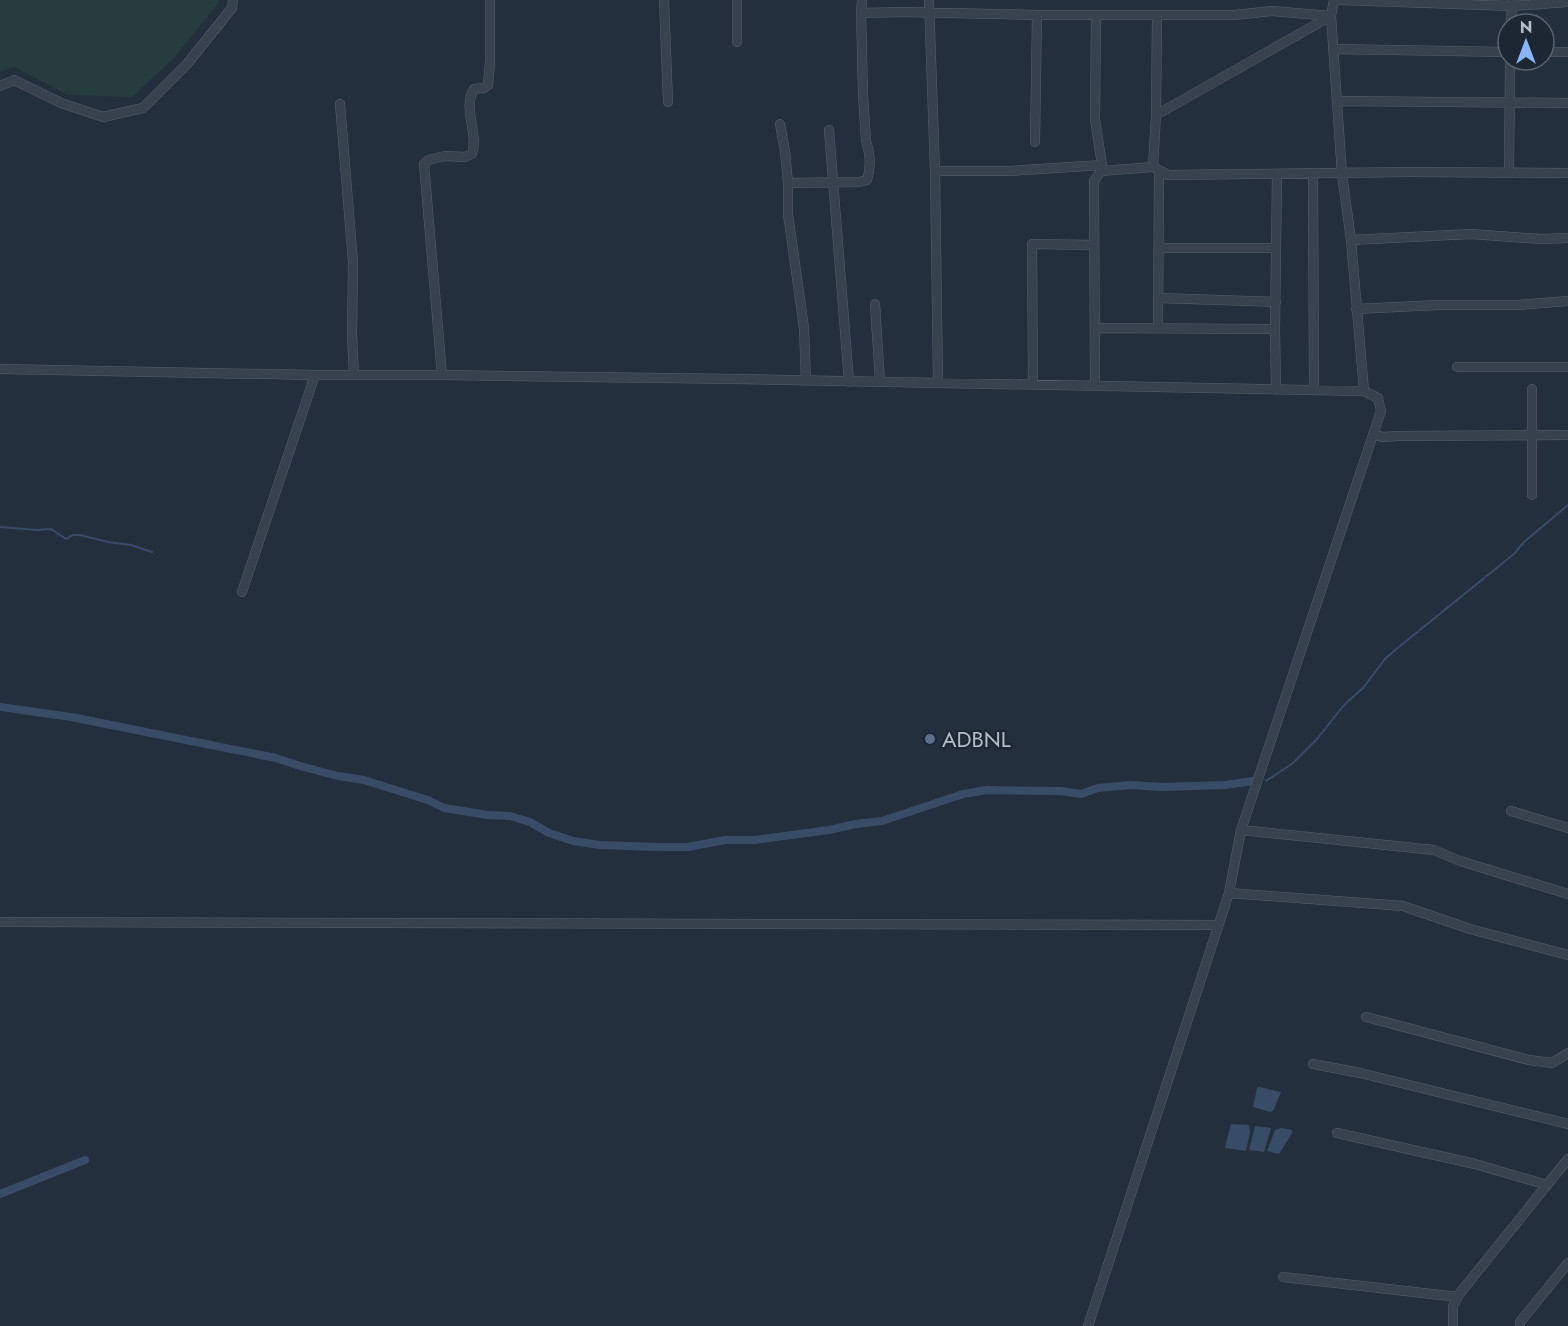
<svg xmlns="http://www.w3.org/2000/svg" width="1568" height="1326" font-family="Jost,sans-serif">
<rect width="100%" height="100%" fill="#242f3e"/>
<path fill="#263c3f" d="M0 0H219L216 6 173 59 132 97 68 95 14 67 0 72Z"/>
<path fill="#394c67" d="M1259 1087 1281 1092 1273 1111 1270 1112 1253 1107 1257 1088Z
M1231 1124 1249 1125 1250 1132 1246 1151 1226 1148 1225 1147Z
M1255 1126 1271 1128 1264 1152 1249 1150Z
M1281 1128 1292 1130V1133L1279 1154 1267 1151 1275 1130Z"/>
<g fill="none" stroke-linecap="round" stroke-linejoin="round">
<path stroke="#394c67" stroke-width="2" d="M0 527 37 530 51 529 66 539 73 535H80L108 542 131 545 152 552
M1266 781 1293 763 1317 739 1344 705 1363 688 1385 659 1395 650 1514 554 1524 542 1568 505"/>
<path stroke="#394c67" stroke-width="8" d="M0 707 71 717 276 758 300 766 338 776 364 780 402 792 428 800 444 808 488 815 510 816 530 822 549 833 573 841 600 845 658 847H688L725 840H755L829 830 856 824 882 821 963 794 987 790 1061 791 1081 794 1098 788 1130 785 1162 787 1225 785 1253 781
M0 1194 85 1160"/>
<defs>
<path id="minor" d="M664 0 668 102
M737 0V42
M929 0 935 171 938 383
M1339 0 1512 6 1568 2
M861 13 862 0
M1511 24 1512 2
M1333 49 1508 52
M1544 52H1568
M0 86 14 80 61 103 103 117 143 108 187 64 232 8 233 0
M1337 101 1568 103
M340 104 353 262 352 336 354 375
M1156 115 1157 15
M780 124 785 151 788 183V214L804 328 806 381
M829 130 849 382
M1035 142 1037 15
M1153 167 1168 175 1410 172 1568 173
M935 171H1009L1102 165 1095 119 1096 15
M1509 173 1510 60
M1313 174 1314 390
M788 183 859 182 867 180C871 168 870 153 866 141L863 94 861 13 902 12 1037 15H1235L1272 11 1331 16
M1351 240 1471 234 1541 239 1568 238
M1159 248H1276
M1158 298 1276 302
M875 304 880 382
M1356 309 1438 305H1518L1568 301
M1095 328 1275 329 1277 174
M1158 328 1159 171
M1275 329 1276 390
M1457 367H1568
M0 369 315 375H442L737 379 1364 391
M442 375 424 164 428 160 445 156 465 157 472 154C479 133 462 108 474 89L484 88 488 85 490 62V0
M1033 385 1032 244 1094 245
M1095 386 1094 181 1101 171 1153 167 1156 115 1331 16
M1374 434 1382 437 1398 436 1568 435
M1532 495V389
M242 592 315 375
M1511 811 1568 828
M1241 830 1434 850 1460 861 1568 894
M1229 893 1403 906 1470 929 1568 955
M0 922 1218 925
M1366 1017 1529 1060 1552 1063 1568 1053
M1313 1064 1360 1073 1568 1124
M1337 1133 1475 1164 1547 1185
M1283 1277 1458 1297
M1088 1326 1229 893 1241 830 1381 411 1378 398 1364 391 1351 240 1342 174 1331 16 1334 0
M1453 1326V1306L1460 1293 1568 1159
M1520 1326V1322L1568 1263"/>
</defs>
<use href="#minor" stroke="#565f6c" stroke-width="10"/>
<use href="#minor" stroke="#38414e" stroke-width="9"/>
</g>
<circle fill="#5c6f8a" stroke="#1d2633" stroke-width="2" cx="930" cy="739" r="6"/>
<g text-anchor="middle" stroke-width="4.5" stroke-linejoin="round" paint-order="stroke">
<g font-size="22" fill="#b4bcc9" stroke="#1d2633" text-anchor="start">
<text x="942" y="747">ADBNL</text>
</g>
</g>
<g transform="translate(1526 42)"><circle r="28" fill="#1d2633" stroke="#59626f" stroke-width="1.5"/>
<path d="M0-4.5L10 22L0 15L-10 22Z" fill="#8ab4f8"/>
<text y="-9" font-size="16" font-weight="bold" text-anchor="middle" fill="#b4bcc9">N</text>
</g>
</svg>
